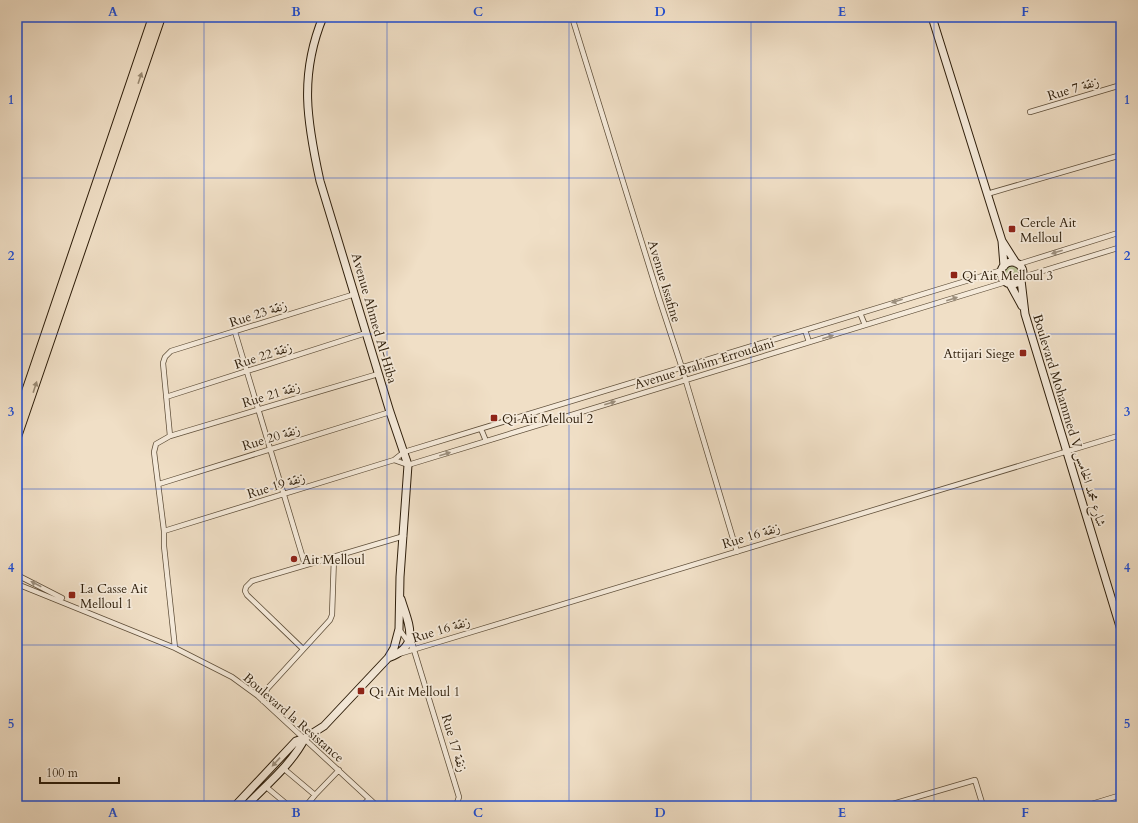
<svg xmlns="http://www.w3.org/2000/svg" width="1138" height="823" font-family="Cardo,Amiri,serif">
<rect width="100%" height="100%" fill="#f0dfc6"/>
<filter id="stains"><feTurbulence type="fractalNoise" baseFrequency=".005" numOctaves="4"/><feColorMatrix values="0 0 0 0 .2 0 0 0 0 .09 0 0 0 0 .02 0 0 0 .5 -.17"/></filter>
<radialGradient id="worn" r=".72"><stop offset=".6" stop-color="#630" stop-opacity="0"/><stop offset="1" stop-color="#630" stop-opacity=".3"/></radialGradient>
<path fill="#b9c296" stroke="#737050" d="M1005 273a8 8 0 1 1 16 0a8 8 0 1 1-16 0Z"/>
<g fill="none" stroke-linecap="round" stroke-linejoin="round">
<defs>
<path id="street" d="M572 17 659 298 682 368 737 552
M1030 112 1121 85
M987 194 1121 155
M1019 264 1121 232
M1023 277 1121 247
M860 313 865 325
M805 330 809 342
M235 332 305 565
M166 397 366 333
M481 429 486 441
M170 436 163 363 165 357 171 351 355 294
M394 460 408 465 1006 282
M159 484 390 412
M164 531 394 460 404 452 1002 270
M17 575 62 598
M17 584 175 648 232 677 258 696 377 806
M399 629 414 650
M411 636 414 650 459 797 456 806
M175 648 164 546V531L154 452 156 444 170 436 378 374
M302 648 247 595 245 591 246 587 252 581 404 536
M399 654 1121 435
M263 701 267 689 330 620 332 615 334 557
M283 768 315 795 306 806
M265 786 289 806
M315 795 339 770
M362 806 369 799
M886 806 975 780 983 806
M1085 806 1121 795"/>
<path id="secondary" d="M932 17 1002 241 1004 266
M1002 241 1016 263
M1001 273a11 11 0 1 1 22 0a11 11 0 1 1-22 0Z
M1021 280 1025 314 1121 630
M1010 284 1022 306
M388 658C421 646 409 625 401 599
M235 806 296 741 305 738 324 726 388 658 394 648 399 629 400 577 408 465 390 412 320 181C307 122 299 75 323 17
M246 806C266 785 292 764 305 738"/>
<path id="highway" d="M17 418 153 17
M17 437 161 17"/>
</defs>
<use href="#street" stroke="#5e4e39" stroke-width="6"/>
<use href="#secondary" stroke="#2d1d0a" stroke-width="9"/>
<use href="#highway" stroke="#2d1d0a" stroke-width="10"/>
<use href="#street" stroke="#f5eada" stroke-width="4.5"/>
<use href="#secondary" stroke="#f5eada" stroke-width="7"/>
<use href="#highway" stroke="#f0dfc6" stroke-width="8"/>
</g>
<defs><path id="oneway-solid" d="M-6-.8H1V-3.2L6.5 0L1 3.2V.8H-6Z"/></defs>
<g fill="#988871">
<use href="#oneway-solid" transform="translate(140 78) rotate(-71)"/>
<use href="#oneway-solid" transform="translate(35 387) rotate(-72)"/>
</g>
<g fill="#9b8e7c">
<use href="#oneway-solid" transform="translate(1057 252) rotate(163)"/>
<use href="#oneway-solid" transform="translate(952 299) rotate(-17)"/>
<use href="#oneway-solid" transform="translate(897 301) rotate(163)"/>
<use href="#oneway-solid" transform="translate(828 337) rotate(-17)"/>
<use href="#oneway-solid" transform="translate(610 403) rotate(-17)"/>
<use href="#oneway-solid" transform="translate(445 454) rotate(-17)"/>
<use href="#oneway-solid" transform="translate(36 584) rotate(-153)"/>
<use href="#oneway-solid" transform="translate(276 762) rotate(133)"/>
</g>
<path fill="none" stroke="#1d4ed8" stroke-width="1" stroke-opacity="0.55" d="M204 17V806M387 17V806M569 17V806M751 17V806M934 17V806M17 178H1121M17 334H1121M17 489H1121M17 645H1121"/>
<g fill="#8f2418" stroke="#f5eada" stroke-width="1.5">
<rect x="1008" y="225" width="8" height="8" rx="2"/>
<rect x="950" y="271" width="8" height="8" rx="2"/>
<rect x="1019" y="349" width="8" height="8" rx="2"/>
<rect x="490" y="414" width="8" height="8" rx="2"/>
<circle cx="294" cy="559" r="4"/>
<rect x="68" y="591" width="8" height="8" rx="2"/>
<rect x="357" y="687" width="8" height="8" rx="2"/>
</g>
<g text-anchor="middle" stroke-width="3.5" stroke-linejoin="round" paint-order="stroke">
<g font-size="13" fill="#2d1d0a" stroke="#f5eada">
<text transform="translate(1073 88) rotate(-17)" y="5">Rue 7 زنقة</text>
<text transform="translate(665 281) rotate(73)" y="5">Avenue Issafine</text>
<text transform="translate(258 313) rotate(-18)" y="5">Rue 23 زنقة</text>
<text transform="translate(375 318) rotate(74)" y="5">Avenue Ahmed Al-Hiba</text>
<text transform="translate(263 355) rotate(-18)" y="5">Rue 22 زنقة</text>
<text transform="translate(704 363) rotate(-17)" y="5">Avenue Brahim Erroudani</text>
<text transform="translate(271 394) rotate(-17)" y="5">Rue 21 زنقة</text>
<text transform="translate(1070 420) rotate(73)" y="5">Boulevard Mohammed V شارع محمد الخامس</text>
<text transform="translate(271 437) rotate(-17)" y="5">Rue 20 زنقة</text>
<text transform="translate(276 485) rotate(-17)" y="5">Rue 19 زنقة</text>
<text transform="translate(751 535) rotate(-17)" y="5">Rue 16 زنقة</text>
<text transform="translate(441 629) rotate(-17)" y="5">Rue 16 زنقة</text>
<text transform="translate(294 717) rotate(41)" y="5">Boulevard la Resistance</text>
<text transform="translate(455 743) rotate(73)" y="5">Rue 17 زنقة</text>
</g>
<g font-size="13" fill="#2d1d0a" stroke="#f5eada" text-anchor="start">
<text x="1020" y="227">Cercle Ait<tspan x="1020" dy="15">Melloul</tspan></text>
<text x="962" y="280">Qi Ait Melloul 3</text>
<text x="1015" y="358" text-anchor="end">Attijari Siege</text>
<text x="502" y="423">Qi Ait Melloul 2</text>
<text x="302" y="564">Ait Melloul</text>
<text x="80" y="593">La Casse Ait<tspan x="80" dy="15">Melloul 1</tspan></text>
<text x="369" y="696">Qi Ait Melloul 1</text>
</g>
</g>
<rect width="1138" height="823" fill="none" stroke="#f0dfc6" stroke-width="44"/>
<path d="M40 777v6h79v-6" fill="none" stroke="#2d1d0a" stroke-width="2"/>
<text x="46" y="777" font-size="12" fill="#2d1d0a" stroke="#f5eada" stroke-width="3" paint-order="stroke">100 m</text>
<rect x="22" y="22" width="1094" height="779" fill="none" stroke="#1d4ed8" stroke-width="1.5"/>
<g font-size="13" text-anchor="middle" font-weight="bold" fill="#1d4ed8">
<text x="113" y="16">A</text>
<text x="296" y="16">B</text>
<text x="478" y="16">C</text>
<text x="660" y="16">D</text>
<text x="842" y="16">E</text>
<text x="1025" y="16">F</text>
<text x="11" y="104">1</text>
<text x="1127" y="104">1</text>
<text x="11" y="260">2</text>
<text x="1127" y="260">2</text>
<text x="11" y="416">3</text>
<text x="1127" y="416">3</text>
<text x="11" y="572">4</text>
<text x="1127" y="572">4</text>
<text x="11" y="728">5</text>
<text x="1127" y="728">5</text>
<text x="113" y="817">A</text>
<text x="296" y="817">B</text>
<text x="478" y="817">C</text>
<text x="660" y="817">D</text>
<text x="842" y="817">E</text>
<text x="1025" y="817">F</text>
</g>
<rect width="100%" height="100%" filter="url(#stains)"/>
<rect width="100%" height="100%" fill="url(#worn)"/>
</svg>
